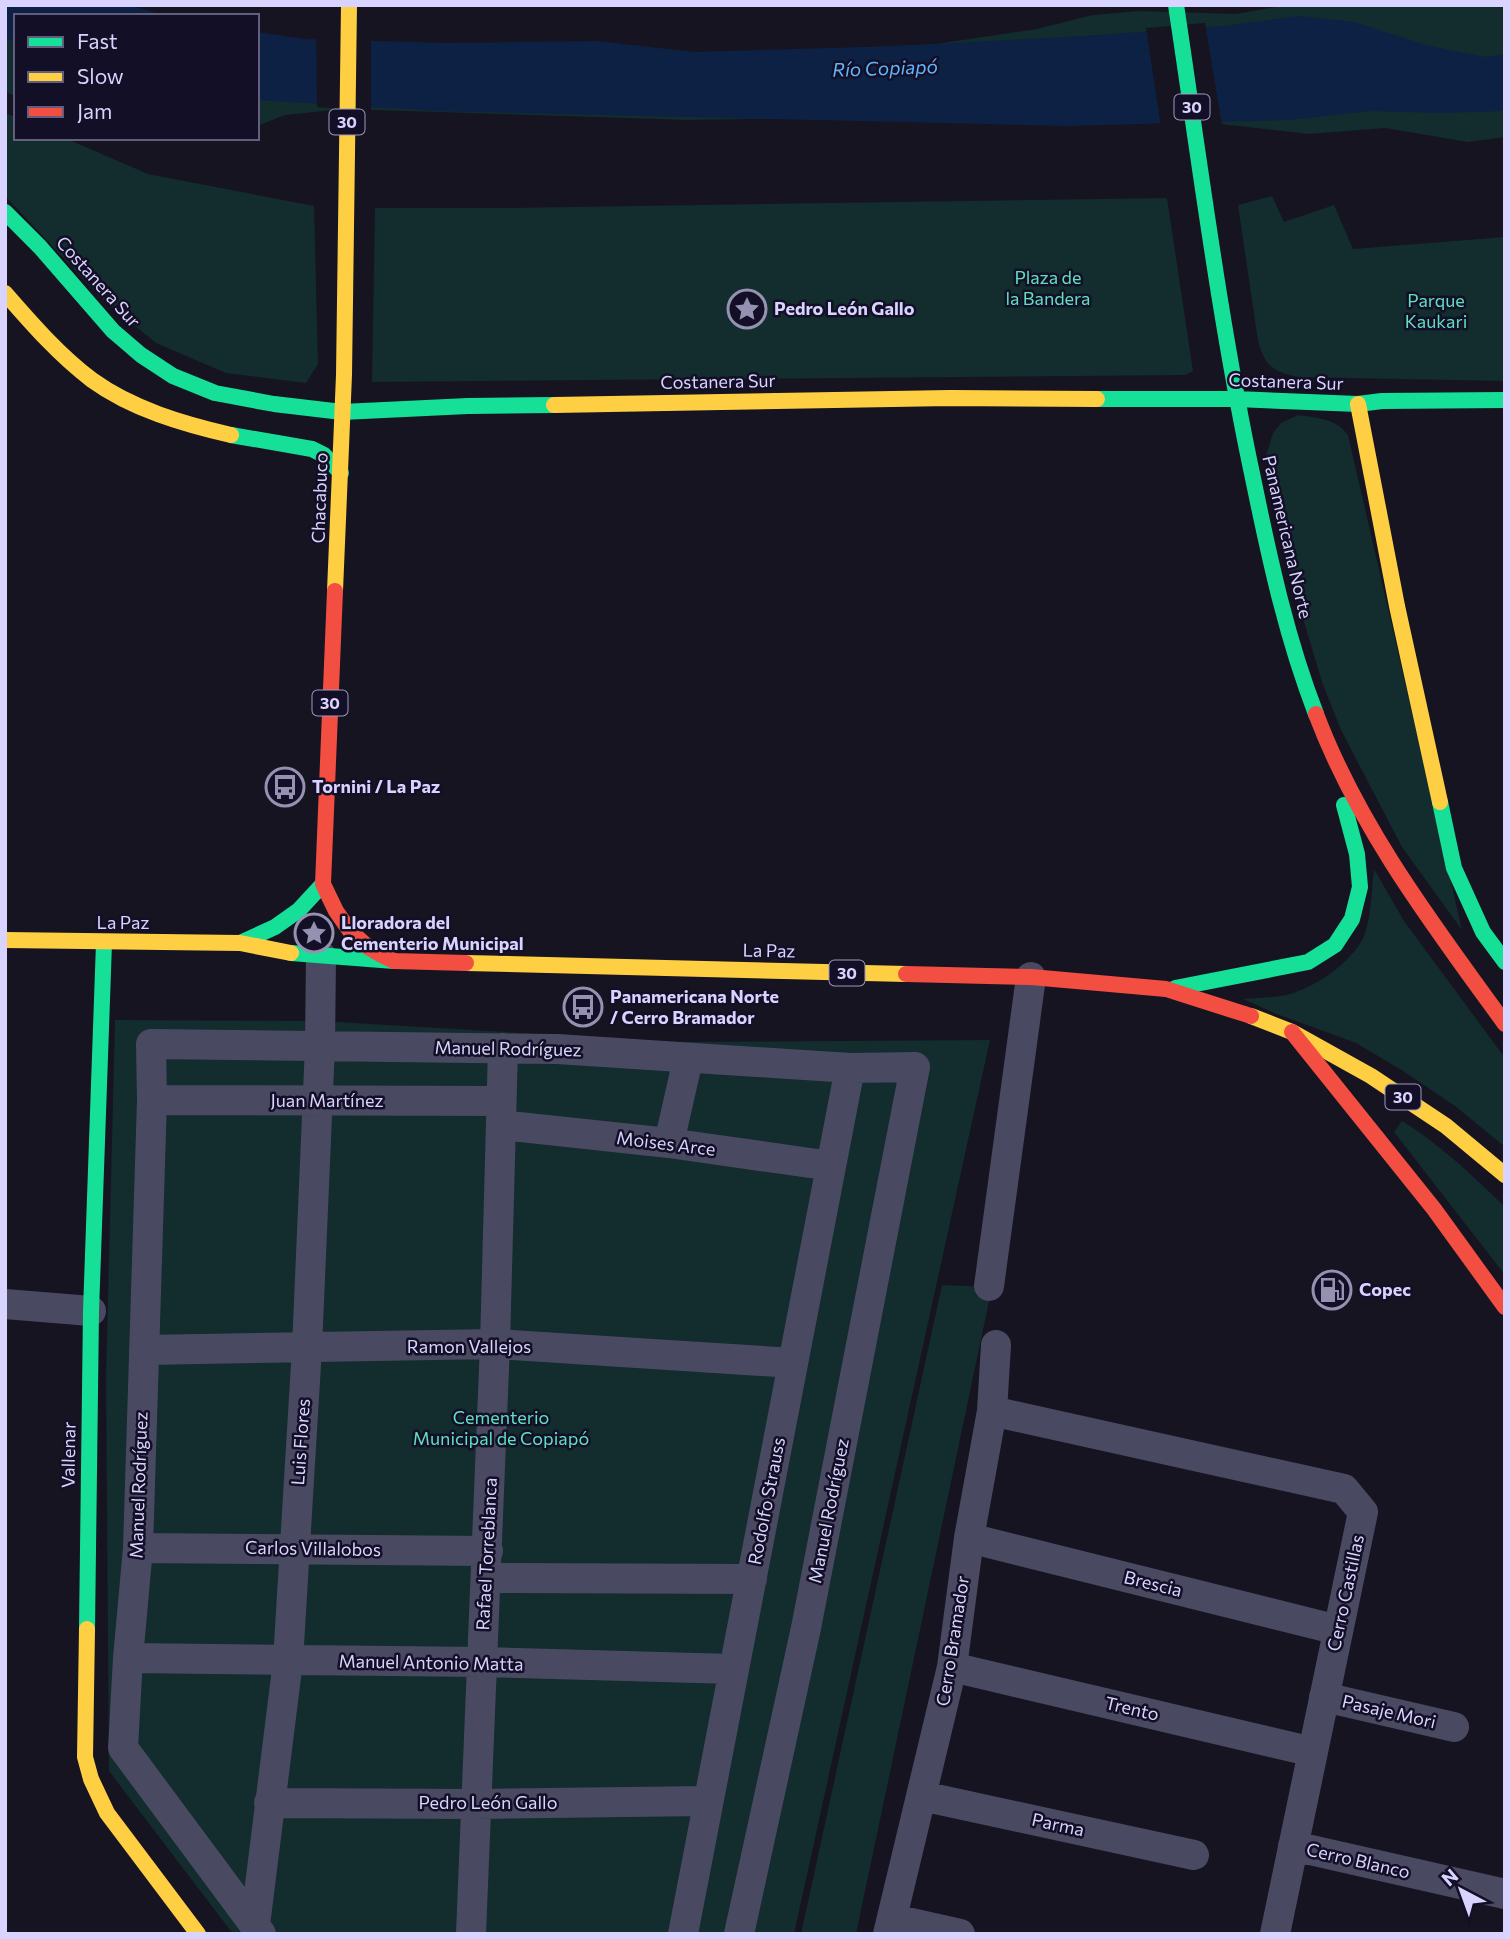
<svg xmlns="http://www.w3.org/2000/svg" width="1510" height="1939" font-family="Commissioner,sans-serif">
<rect width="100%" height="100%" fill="#161421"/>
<path fill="#132c2d" d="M5 5 16 16V96L5 92Z
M1286 5H1505V137L1468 142 1385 128 1309 134 1229 125 1151 113 688 120 343 109 285 115 257 126V58H630L936 44 1037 29 1093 15 1139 11 1236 14Z
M5 113 16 117V138H65L148 174 314 206 318 364 306 383 226 373 156 343 101 298 5 196Z
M1272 196 1284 222 1334 205 1353 249 1505 237V381L1298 377C1273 372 1265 366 1258 341L1238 205Z
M1167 198 1193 371 1185 375 372 382 375 208H504Z
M1298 415C1317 418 1336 418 1348 435L1462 930 1402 847 1341 730 1322 682 1290 575 1266 456 1273 433 1281 423Z
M1374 869 1404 921 1505 1058V1147L1455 1106 1403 1071 1356 1043 1274 1013 1243 999C1257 998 1272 998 1286 995 1313 989 1351 963 1363 938 1372 918 1371 891 1374 869Z
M115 1020 320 1021 671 1042 990 1040 794 1934H233L109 1771 106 1377Z
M1402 1121C1440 1144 1473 1176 1505 1207V1275L1394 1132Z
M942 1285 992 1287 856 1934H801Z"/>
<path fill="#0d2144" d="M5 5H129L167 16H16V42L5 38Z
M1299 16 1355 22 1425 45 1485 57 1505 54V111L1441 113 1371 111 1288 120 1066 126 437 111 257 100V32L305 39 445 43 597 41 694 52 898 46 1099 35 1223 26Z"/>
<path fill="#161421" d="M1205 23 1222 125 1161 127 1146 28Z
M316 36 371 37V111L317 107Z"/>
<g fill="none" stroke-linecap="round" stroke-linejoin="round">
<path stroke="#4a4962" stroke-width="30" d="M152 1100 501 1101
M501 1125 669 1143 831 1166
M669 1143 688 1059
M989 1286 1031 977
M5 1304 91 1311
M144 1350 495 1344 793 1363
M992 1411 1344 1489 1363 1512 1275 1934
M969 1538 1338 1630
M138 1548 488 1551
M487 1578 752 1579
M128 1658 481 1662 734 1669
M952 1667 1313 1752
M1324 1697 1454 1727
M922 1796 1194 1855
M269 1803 477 1804 707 1801
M1293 1846 1505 1894
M893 1919 960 1934
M255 1925 288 1661 307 1348 320 1046 321 956
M261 1934 123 1748 128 1658 138 1548 152 1100 151 1044 557 1049 850 1068 915 1067 806 1628 739 1934
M471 1934 495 1344 503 1048
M683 1934 850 1068
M888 1934 952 1667 969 1538 992 1411 996 1345"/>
<path stroke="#16e098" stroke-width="16" d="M1176 5C1200 164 1220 325 1254 483 1270 561 1287 639 1316 714
M5 212 40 247 113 331 141 355 173 376 215 393 274 404 342 412 468 406 554 405
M1097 399H1236L1358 404 1382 401 1505 400
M231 435 312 449 324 455 341 473
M1440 802 1454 868 1483 932 1505 962
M240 943 275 927 299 910 323 884
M291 953 394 961
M1175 988 1308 962 1335 945 1352 919 1360 887 1357 854 1344 805
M87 1629 91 1311 104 943"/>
<path stroke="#ffcf43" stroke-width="16" d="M5 293C32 324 59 355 92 380 132 409 183 424 231 435
M1358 404 1397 606 1440 802
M554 405 950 398 1097 399
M335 591 344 375 349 5
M5 940 240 943 291 953
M466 963 906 974
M1251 1016 1292 1032 1371 1076 1446 1126 1505 1175
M87 1629 85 1757 91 1779 107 1813 198 1934"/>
<path stroke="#f24e42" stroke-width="16" d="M335 591 323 884 336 911 350 931 368 947 380 954 394 961 466 963
M1316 714C1359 828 1434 926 1505 1024
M906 974 1031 977 1166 989 1251 1016
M1292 1032 1434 1209 1505 1307"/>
</g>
<defs>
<symbol id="sight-ring" viewBox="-11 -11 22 22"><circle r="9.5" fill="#130f26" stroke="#9591b1" stroke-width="1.5"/><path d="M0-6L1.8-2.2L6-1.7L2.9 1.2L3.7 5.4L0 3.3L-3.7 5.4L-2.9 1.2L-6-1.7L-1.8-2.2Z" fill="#9591b1"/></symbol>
<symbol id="bus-ring" viewBox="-11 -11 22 22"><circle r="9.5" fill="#130f26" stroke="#9591b1" stroke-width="1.5"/><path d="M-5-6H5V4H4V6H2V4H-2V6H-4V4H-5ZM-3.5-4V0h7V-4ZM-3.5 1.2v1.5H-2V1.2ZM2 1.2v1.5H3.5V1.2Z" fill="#9591b1"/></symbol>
<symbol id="fuel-ring" viewBox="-11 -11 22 22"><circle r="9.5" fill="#130f26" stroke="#9591b1" stroke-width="1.5"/><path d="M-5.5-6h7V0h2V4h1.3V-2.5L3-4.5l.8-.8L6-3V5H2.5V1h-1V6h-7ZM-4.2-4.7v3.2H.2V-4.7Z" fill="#9591b1"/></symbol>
</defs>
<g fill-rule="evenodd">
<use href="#sight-ring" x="725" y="287" width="44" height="44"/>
<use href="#bus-ring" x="263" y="765" width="44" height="44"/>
<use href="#sight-ring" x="292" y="911" width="44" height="44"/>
<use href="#bus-ring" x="561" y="985" width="44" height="44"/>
<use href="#fuel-ring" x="1310" y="1268" width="44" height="44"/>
</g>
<g text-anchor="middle" stroke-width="5" stroke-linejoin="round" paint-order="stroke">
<g fill="#130f26" stroke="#9e99be" stroke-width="2">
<rect x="1174.5" y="94.5" width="35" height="25" rx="5"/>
<rect x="329.5" y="109.5" width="35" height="25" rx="5"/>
<rect x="312.5" y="690.5" width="35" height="25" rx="5"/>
<rect x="829.5" y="960.5" width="35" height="25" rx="5"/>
<rect x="1385.5" y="1084.5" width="35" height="25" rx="5"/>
</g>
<g font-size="16" font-weight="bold" fill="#d9d4ff">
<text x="1192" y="113">30</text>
<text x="347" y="128">30</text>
<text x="330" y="709">30</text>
<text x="847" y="979">30</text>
<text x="1403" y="1103">30</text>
</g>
<g font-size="18" fill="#5fe0c0" stroke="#130f26">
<text x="1048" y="284">Plaza de<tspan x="1048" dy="21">la Bandera</tspan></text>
<text x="1436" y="307">Parque<tspan x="1436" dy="21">Kaukari</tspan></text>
<text x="501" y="1424">Cementerio<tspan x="501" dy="21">Municipal de Copiapó</tspan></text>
</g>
<g font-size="18" fill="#d9d4ff" stroke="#130f26">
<text transform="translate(98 282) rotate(48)" y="6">Costanera Sur</text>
<text transform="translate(718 382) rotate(-1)" y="6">Costanera Sur</text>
<text transform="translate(1286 382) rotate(2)" y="6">Costanera Sur</text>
<text transform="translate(320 498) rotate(-88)" y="6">Chacabuco</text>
<text transform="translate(1287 537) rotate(77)" y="6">Panamericana Norte</text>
<text x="123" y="929">La Paz</text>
<text transform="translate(769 951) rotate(1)" y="6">La Paz</text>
<text transform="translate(508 1049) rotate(1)" y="6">Manuel Rodríguez</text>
<text x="327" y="1107">Juan Martínez</text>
<text transform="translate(666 1144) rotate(7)" y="6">Moises Arce</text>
<text x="469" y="1353">Ramon Vallejos</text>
<text transform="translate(301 1442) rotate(-86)" y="6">Luis Flores</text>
<text transform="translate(69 1455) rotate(-89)" y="6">Vallenar</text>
<text transform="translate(139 1485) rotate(-88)" y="6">Manuel Rodríguez</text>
<text transform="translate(767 1501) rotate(-79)" y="6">Rodolfo Strauss</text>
<text transform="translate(829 1511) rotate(-79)" y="6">Manuel Rodríguez</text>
<text transform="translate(313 1549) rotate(1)" y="6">Carlos Villalobos</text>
<text transform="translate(487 1554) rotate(-87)" y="6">Rafael Torreblanca</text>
<text transform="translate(1153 1584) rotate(14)" y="6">Brescia</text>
<text transform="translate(1346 1593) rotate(-78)" y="6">Cerro Castillas</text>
<text transform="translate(953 1641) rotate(-81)" y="6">Cerro Bramador</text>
<text transform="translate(431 1663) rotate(1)" y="6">Manuel Antonio Matta</text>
<text transform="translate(1132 1709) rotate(13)" y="6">Trento</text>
<text transform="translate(1389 1712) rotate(13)" y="6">Pasaje Mori</text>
<text x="488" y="1809">Pedro León Gallo</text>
<text transform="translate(1058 1825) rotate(12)" y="6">Parma</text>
<text transform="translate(1358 1861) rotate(13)" y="6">Cerro Blanco</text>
</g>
<g font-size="18" font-weight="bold" fill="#d9d4ff" stroke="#130f26" text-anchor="start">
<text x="774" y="315">Pedro León Gallo</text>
<text x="312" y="793">Tornini / La Paz</text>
<text x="341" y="929">Lloradora del<tspan x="341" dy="21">Cementerio Municipal</tspan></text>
<text x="610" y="1003">Panamericana Norte<tspan x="610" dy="21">/ Cerro Bramador</tspan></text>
<text x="1359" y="1296">Copec</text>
</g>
<g font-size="19" font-style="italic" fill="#62b6ff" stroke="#130f26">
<text transform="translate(885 68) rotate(-2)" y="7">Río Copiapó</text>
</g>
</g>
<rect width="1510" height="1939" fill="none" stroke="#d9d4ff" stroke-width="14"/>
<rect x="14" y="14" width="245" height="126" fill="#130f26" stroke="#625e7d" stroke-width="2"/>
<rect x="28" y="37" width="35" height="10" fill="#16e098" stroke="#625e7d" stroke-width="2"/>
<text x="77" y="49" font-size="21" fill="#d9d4ff">Fast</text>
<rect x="28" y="72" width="35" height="10" fill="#ffcf43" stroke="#625e7d" stroke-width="2"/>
<text x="77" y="84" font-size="21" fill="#d9d4ff">Slow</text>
<rect x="28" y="107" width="35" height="10" fill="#f24e42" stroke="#625e7d" stroke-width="2"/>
<text x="77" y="119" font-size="21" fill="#d9d4ff">Jam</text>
<g transform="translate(1461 1890) rotate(319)" stroke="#130f26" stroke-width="5" paint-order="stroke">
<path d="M0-5L12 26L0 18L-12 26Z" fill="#d9d4ff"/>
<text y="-10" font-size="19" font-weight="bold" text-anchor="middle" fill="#d9d4ff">N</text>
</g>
</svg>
